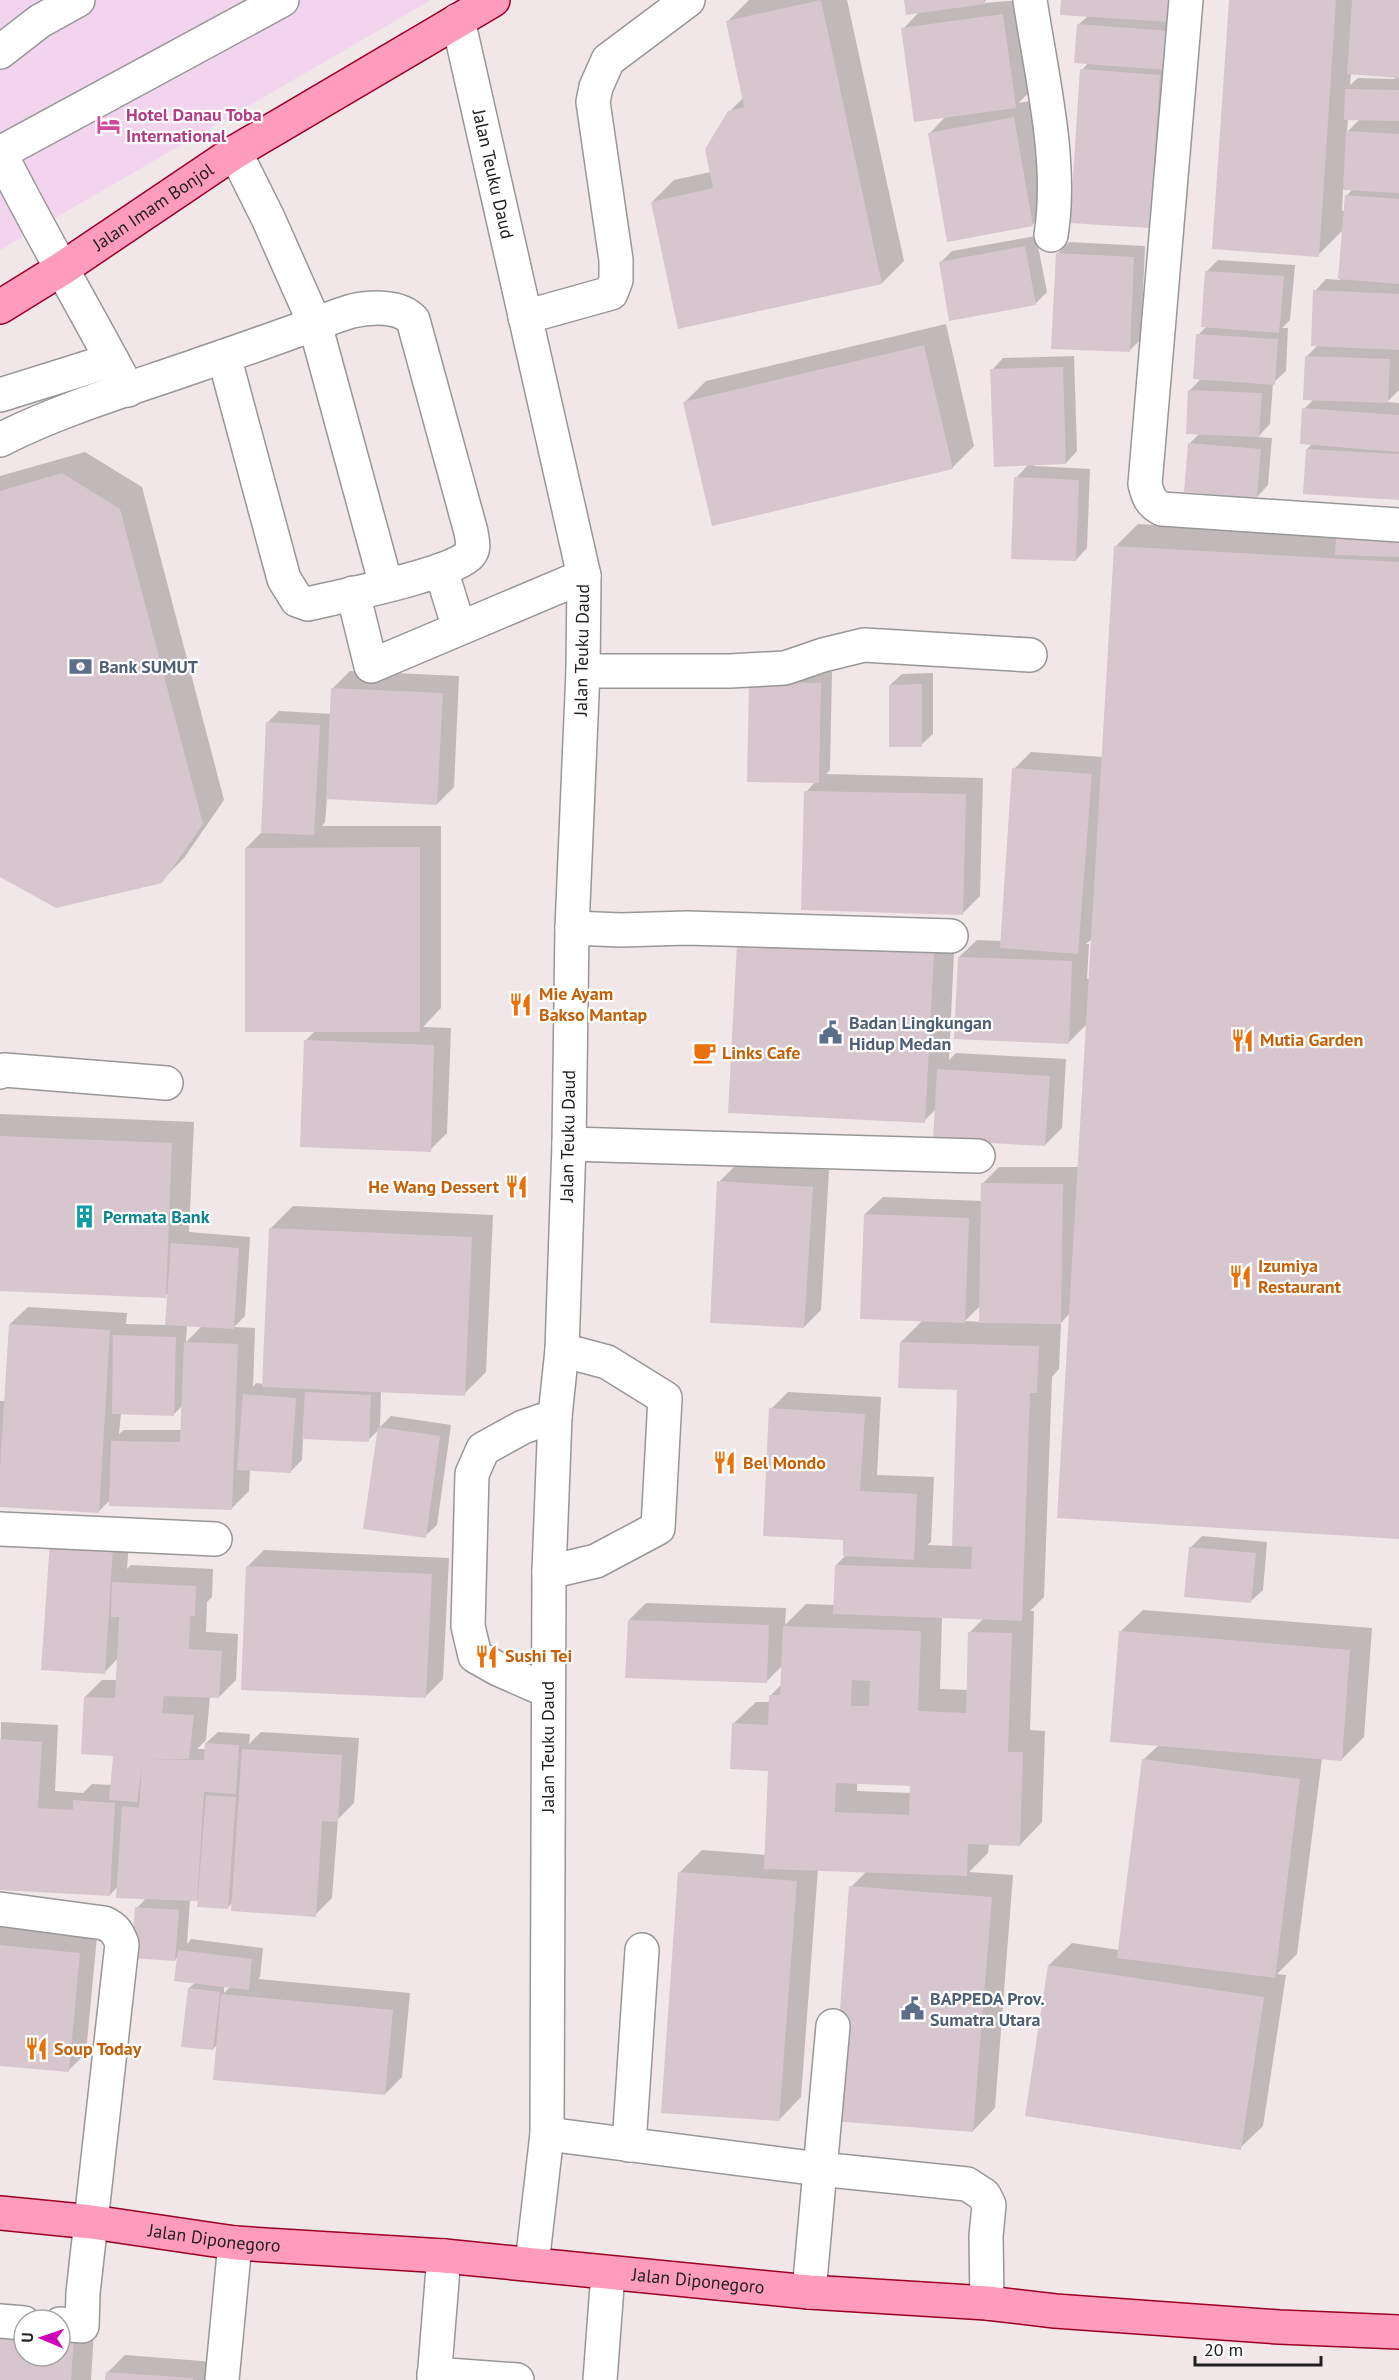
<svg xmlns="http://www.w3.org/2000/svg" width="1399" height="2380" font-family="'PT Sans',sans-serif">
<rect width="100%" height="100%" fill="#f1e6e8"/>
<path fill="#f2d4ee" d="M0 0H431L0 250Z"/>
<path fill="#0003" fill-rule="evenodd" d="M749 0H847L904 261 882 283 652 202 674 180 711 172 729 112 744 97 727 22Z
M905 0H986L984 3 1020 0 1033 89 1018 103 1031 101 1049 208 1032 225 930 133 947 115 903 29 920 11Z
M1063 0 1170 19 1167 209 1150 226 1082 70 1089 62 1079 24 1088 16Z
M1230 0H1399V390L1387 402 1399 403V499L1307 449 1313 443 1304 409 1314 399 1307 356 1318 345 1315 291 1326 279 1340 280 1343 230 1318 255ZM1351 73 1395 76V79L1358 78 1350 85ZM1348 119H1360L1347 132ZM1343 188 1353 189 1346 196 1345 211H1342Z
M1036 236 1047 292 1035 304 941 262 952 251Z
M1069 242 1145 246 1141 339 1129 351 1057 254Z
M1218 260 1295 265 1290 320 1282 328H1288L1286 371 1273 383 1270 424 1258 437 1272 438 1268 485 1257 497 1190 443 1200 433 1189 391 1202 378 1198 335 1207 326 1206 272Z
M946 324 974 446 952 468 684 403 706 381Z
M1074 356 1077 451 1066 463 1034 464V466L1090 469 1087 548 1076 560 1016 478 1029 464 992 370 1003 358Z
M85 452 142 487 224 800 184 858 161 881 0 875V476Z
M1399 514V1537L1070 1313 1061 1323 1059 1369 1052 1377 1044 1597 1030 1611H1034L1030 1730 1045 1731 1042 1822 1020 1845 989 1843 988 1853 969 1872 1013 1875 995 2108 973 2131 851 1887 867 1871 818 1869 801 2097 779 2120 679 1873 702 1850 766 1855 769 1769 733 1724 756 1702H770L771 1695 782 1684 783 1665 766 1682 629 1620 646 1603 786 1608 785 1625 806 1604 835 1605 836 1565 846 1555 845 1539 771 1409 788 1392 881 1397 877 1475 934 1477 931 1542 927 1545 953 1546 959 1389 901 1342 923 1320 865 1214 883 1197 982 1201V1184L999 1167H1079L1087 1024 1068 1043 959 957 977 940 1002 941 1014 769 1031 752 1103 757 1116 546 1138 524 1338 536ZM1093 938 1090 979H1087L1089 944H1086ZM981 1305V1322L965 1321ZM942 1617 984 1618 970 1632 968 1690 940 1689ZM857 1782 912 1784 911 1793 857 1791Z
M350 671 459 676 454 787 437 804 327 798 325 822 322 826H441V1008L423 1027 451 1028 447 1133 430 1150 305 1041 315 1031 246 848 262 832 268 722 279 711 332 714 333 688Z
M762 671 832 672 830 770 826 774 983 778 980 896 963 913 806 792 816 781Z
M933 673V734L921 745 890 685 902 674Z
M955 931 949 1060 956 1053 1066 1059 1062 1128 1045 1145 936 1109 924 1121 738 943Z
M0 1114 194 1122 189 1232 250 1237 245 1316 234 1327 255 1328 253 1387 256 1383 263 1384 271 1228 293 1206 493 1215 486 1372 464 1394 381 1391 380 1427 391 1416 451 1425 437 1525 425 1536 379 1430 368 1440 303 1437 302 1460 290 1472 250 1469 249 1491 232 1508 111 1499 99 1511 0 1505 2 1464H0V1401H6L10 1324 28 1307 127 1313 126 1324 166 1325 169 1293 165 1296 0 1290ZM187 1325 202 1326 186 1342ZM183 1405 182 1430H124L119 1434 121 1413 174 1414Z
M736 1165 829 1170 821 1310 804 1327 719 1182Z
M130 1529 127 1569 131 1565 213 1569 212 1597 207 1602 206 1632 238 1634 236 1680 219 1697H210L206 1740 197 1749H206V1743L218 1732 250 1734 249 1744 261 1732 359 1738 354 1803 338 1819 332 1898 315 1915 233 1902 227 1908 200 1900H190L187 1944 191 1939 263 1948 260 1977 258 1979 410 1993 402 2077 385 2094 218 2044 213 2049 189 1988 196 1982 179 1956 175 1960 137 1908 146 1898 118 1886 110 1895 0 1889 1 1722 58 1725 55 1791 83 1793 92 1784 112 1785 115 1754 85 1697 102 1680H117L118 1658 104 1673 52 1542ZM224 1985 231 1986 224 1993Z
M1202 1536 1267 1542 1263 1590 1251 1601 1190 1548Z
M264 1550 449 1558 443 1679 426 1696 247 1567Z
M1143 1610 1372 1628 1364 1737 1342 1759 1322 1758 1297 1954 1277 1974 1286 1975 1263 2126 1240 2148 1049 1965 1072 1943 1119 1950 1144 1759 1159 1745 1120 1632Z
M0 1927 97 1936 86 2053 69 2070 0 2064Z
M0 2309 95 2315 91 2380H0ZM24 2320H60V2356H24Z
M125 2355 214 2362 212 2380H107V2373Z"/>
<path fill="#d8c6ce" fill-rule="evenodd" d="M821 0 882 284 678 329 651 202 713 188 705 149 728 111 744 107 726 21Z
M904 0H984L985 4 906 15Z
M1061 0H1171L1169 22 1060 15Z
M1229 0H1336L1319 257 1212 249Z
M1352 0H1399V78L1347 74Z
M1003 14 1016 108 914 122 901 28Z
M1077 24 1169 31 1166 70 1074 63Z
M1080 69 1160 75 1150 228 1070 223Z
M1345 89 1399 90V121L1344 120Z
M1014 117 1033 226 947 242 928 133Z
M1346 131 1399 134V193L1343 190Z
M1345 195 1399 199V284L1338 279Z
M1025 246 1036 305 949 321 939 262Z
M1056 253 1134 257 1130 352 1051 349Z
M1205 271 1284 276 1279 333 1201 327Z
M1313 290 1399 294V350L1311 346Z
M1196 334 1278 339 1275 385 1193 379Z
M924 345 953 469 712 526 683 402Z
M1305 356 1390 359 1388 403 1303 400Z
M1063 367 1066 464 994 467 990 369Z
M1188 390 1262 393 1259 437 1186 434Z
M1302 408 1399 415V452L1300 444Z
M1188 443 1261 449 1257 498 1184 492Z
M1306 449 1399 454V500L1303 494Z
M62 473 120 509 203 824 162 883 56 908 0 877V491Z
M1014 477 1079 480 1076 561 1011 559Z
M1337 523 1399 525V557L1335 555Z
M1114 546 1399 562V1539L1057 1518Z
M749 682 821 683 819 783 747 782Z
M922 684V747H889V685Z
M331 688 443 693 437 805 326 799Z
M266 722 320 725 314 835 261 833Z
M1012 768 1092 774 1078 954 1000 948Z
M804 791 966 794 963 915 801 910Z
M420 847V1032H245V848Z
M737 943 934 953 925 1123 728 1113Z
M958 957 1072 961 1069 1044 954 1039Z
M304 1040 434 1045 431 1152 300 1147Z
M937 1069 1050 1076 1045 1146 933 1140Z
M0 1136 172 1143 166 1298 0 1291Z
M717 1181 813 1187 804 1328 710 1323Z
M981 1183 1063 1184 1061 1324 979 1323Z
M864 1214 969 1218 965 1323 860 1319Z
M269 1228 472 1237 465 1396 262 1387Z
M171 1243 239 1248 234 1329 165 1325Z
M9 1324 110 1330 99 1513 0 1507V1468Z
M113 1335 176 1337 174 1416 112 1414Z
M184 1342 238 1344 232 1510 109 1506 111 1441 180 1442Z
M900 1342 1039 1346 1037 1393H1030L1022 1621 833 1614 835 1565 971 1569 972 1547 952 1546 957 1390 898 1388Z
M305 1392 371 1395 369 1442 302 1439Z
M243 1394 296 1398 291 1473 237 1470Z
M769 1408 865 1414 860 1491 917 1494 914 1560 843 1556V1540L763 1536Z
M378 1427 440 1436 426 1538 363 1529Z
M50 1541 113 1546 105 1674 41 1670Z
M1189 1547 1256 1553 1251 1603 1184 1597Z
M246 1566 432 1574 426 1698 241 1690Z
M112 1582 196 1586 195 1616H190L189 1649 222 1651 219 1698 164 1696 162 1713 194 1715 189 1759H142L204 1760 205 1743 239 1745 236 1794 204 1792 197 1901 116 1898 122 1806 139 1808 142 1767 137 1802 109 1800 113 1756 81 1754 84 1697 115 1698 119 1617H111Z
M628 1620 769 1625 767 1683 625 1678Z
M783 1626 921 1631 918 1711 966 1713 968 1632 1012 1633 1008 1752H1023L1020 1846 968 1844 967 1876 764 1869 768 1771 730 1769 732 1723 768 1725 769 1695H780ZM852 1680 870 1681 869 1706H851ZM836 1783 910 1786 909 1815 835 1812Z
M1119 1631 1350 1650 1342 1761 1110 1742Z
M0 1739 42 1742 38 1808 73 1810V1800L115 1803 110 1896 0 1890Z
M242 1749 342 1755 338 1822 322 1821 316 1917 231 1911Z
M1142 1759 1300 1779 1275 1978 1117 1958Z
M206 1795 236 1797 228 1909 197 1907Z
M678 1872 797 1881 779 2121 661 2113Z
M849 1886 992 1897 973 2132 832 2121Z
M135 1907 179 1910 175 1961 131 1958Z
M0 1945 80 1953 69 2072 0 2066Z
M178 1950 252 1959 249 1990 174 1981Z
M1048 1965 1264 1997 1241 2150 1025 2116Z
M188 1988 220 1992 213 2050 181 2047Z
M221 1994 393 2010 385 2095 213 2080Z
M0 2332 24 2333V2356H60V2336L74 2337 71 2380H0Z
M106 2372 193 2378V2380H105Z"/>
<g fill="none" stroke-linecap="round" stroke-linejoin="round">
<defs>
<g id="minor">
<path d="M1030 0C1041 74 1063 161 1051 235"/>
<path d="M1186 0 1145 484C1148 496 1150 503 1162 509L1399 525"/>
<path id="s1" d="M458 20 584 576 583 671 572 928 569 1144 562 1350 555 1416 549 1572 547 2134 532 2264"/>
<path d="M0 52 40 21 78 0"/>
<path d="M235 152 268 218 315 324 386 585"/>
<path d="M0 153 282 0"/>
<path d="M0 153C40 233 86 310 128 390"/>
<path d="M525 317 611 293 616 280V260L593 102 596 87 608 60 688 0"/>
<path d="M0 395 112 360"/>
<path d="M0 440C60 409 136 387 201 364 234 353 267 341 301 329 318 323 335 316 352 311 371 307 399 305 413 320L471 532C472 540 475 548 470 554 454 574 337 597 308 604L297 600 284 579 224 356"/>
<path d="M441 570 459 628"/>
<path d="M353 593 371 666 584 576"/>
<path d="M583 671H730L785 668 823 655 864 645 1030 655"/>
<path d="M572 928 621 930 687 928 951 936"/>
<path d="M0 1072 4 1070 166 1083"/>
<path d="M569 1144 978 1156"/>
<path d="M0 1529 215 1539"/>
<path d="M549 1572 596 1561 658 1528 665 1398 607 1362 562 1350"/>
<path d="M548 1691 498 1669 475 1656 468 1626 472 1474 483 1449 523 1427 555 1416"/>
<path d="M0 1909 104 1923C115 1928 118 1933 122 1944L83 2293 82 2326 60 2324"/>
<path d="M547 2134 819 2169 967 2184 984 2195 989 2205 986 2236 987 2303"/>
<path d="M629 2145 642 1950"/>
<path d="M809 2292 833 2026"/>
<path d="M0 2321 24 2323"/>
<path d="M434 2374 517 2380"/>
<path d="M222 2380 235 2243"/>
<path d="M434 2380 444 2256"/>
<path d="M600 2380 608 2273"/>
</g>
<g id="major">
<path id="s2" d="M0 307 63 268 235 152 493 0"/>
<path id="s3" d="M0 2213 92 2222 235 2243 444 2256 809 2292 987 2303 1055 2311 1279 2327 1399 2332"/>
</g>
</defs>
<use href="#minor" stroke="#979797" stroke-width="36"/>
<use href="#major" stroke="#9b0024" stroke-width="36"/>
<use href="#minor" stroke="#fff" stroke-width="33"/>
<use href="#major" stroke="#ff9cbd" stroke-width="33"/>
</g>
<defs>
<symbol id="hotel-bare" viewBox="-9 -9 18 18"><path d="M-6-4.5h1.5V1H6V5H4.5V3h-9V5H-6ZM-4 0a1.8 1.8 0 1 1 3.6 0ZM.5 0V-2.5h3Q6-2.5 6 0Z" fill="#d1479c" stroke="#fff" stroke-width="2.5" paint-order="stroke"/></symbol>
<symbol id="bank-bare" viewBox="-9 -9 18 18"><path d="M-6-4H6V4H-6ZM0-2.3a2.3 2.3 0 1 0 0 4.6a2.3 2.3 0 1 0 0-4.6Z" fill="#5c6f8a" stroke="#fff" stroke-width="2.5" paint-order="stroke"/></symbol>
<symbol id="restaurant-bare" viewBox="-9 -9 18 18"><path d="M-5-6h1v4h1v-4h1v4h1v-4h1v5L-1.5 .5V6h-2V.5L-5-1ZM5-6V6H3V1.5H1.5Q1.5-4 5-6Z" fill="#e8710a" stroke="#fff" stroke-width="2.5" paint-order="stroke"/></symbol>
<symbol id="civic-bare" viewBox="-9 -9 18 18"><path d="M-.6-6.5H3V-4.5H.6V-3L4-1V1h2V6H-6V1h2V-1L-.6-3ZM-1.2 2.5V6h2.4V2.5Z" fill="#5c6f8a" stroke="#fff" stroke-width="2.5" paint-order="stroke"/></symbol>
<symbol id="cafe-bare" viewBox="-9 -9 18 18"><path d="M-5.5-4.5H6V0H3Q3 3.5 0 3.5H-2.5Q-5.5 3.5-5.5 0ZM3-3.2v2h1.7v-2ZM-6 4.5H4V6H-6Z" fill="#e8710a" stroke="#fff" stroke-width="2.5" paint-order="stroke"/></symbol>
<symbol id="building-bare" viewBox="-9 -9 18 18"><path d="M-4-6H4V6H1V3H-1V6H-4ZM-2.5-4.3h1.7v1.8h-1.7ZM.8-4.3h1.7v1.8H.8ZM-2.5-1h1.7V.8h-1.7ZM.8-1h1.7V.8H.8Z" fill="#0f9aa8" stroke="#fff" stroke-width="2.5" paint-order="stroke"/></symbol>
</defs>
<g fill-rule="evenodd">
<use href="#hotel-bare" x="92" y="108" width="33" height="33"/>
<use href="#bank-bare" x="64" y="650" width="33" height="33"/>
<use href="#restaurant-bare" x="504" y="988" width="33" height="33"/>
<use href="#civic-bare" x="814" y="1016" width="33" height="33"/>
<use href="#restaurant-bare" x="1226" y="1024" width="33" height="33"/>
<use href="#cafe-bare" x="688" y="1036" width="33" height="33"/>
<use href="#restaurant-bare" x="500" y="1170" width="33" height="33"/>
<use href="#building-bare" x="68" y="1200" width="33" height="33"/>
<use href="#restaurant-bare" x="1224" y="1260" width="33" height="33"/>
<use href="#restaurant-bare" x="708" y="1446" width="33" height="33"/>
<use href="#restaurant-bare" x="470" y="1640" width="33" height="33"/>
<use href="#civic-bare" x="896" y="1992" width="33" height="33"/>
<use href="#restaurant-bare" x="20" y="2032" width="33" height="33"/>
</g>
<g text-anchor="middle" stroke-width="4.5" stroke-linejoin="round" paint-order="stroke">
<g font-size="18" font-weight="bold" fill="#b23c85" stroke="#fff" text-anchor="start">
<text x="126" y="121">Hotel Danau Toba<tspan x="126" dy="21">International</tspan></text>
</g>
<g font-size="18" fill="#202020" stroke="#fff">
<text dy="6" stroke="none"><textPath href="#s1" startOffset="158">Jalan Teuku Daud</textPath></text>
<text dy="6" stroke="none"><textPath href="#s2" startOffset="183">Jalan Imam Bonjol</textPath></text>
<text transform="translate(582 650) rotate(-89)" y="6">Jalan Teuku Daud</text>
<text transform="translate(568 1136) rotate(-89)" y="6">Jalan Teuku Daud</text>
<text transform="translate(548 1747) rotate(-90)" y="6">Jalan Teuku Daud</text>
<text dy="6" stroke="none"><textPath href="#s3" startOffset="216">Jalan Diponegoro</textPath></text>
<text dy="6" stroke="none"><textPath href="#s3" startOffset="702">Jalan Diponegoro</textPath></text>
</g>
<g font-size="18" font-weight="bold" fill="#4e5e75" stroke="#fff" text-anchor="start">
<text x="99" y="673">Bank SUMUT</text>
<text x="849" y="1029">Badan Lingkungan<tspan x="849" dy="21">Hidup Medan</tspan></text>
<text x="930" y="2005">BAPPEDA Prov.<tspan x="930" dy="21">Sumatra Utara</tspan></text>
</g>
<g font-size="18" font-weight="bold" fill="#c56008" stroke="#fff" text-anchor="start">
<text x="539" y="1000">Mie Ayam<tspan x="539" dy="21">Bakso Mantap</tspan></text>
<text x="1260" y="1046">Mutia Garden</text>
<text x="722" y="1059">Links Cafe</text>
<text x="499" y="1193" text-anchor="end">He Wang Dessert</text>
<text x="1258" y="1272">Izumiya<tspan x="1258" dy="21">Restaurant</tspan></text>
<text x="743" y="1469">Bel Mondo</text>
<text x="505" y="1662">Sushi Tei</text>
<text x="54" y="2055">Soup Today</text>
</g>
<g font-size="18" font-weight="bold" fill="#0d838f" stroke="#fff" text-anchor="start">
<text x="103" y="1223">Permata Bank</text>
</g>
</g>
<g transform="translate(42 2338) rotate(272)"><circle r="28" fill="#ffffff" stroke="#a6a6a6" stroke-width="1.5"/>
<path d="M0-4.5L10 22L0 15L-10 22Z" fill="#cf00ba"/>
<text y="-9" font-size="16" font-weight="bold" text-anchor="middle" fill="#202020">U</text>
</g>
<path d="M1195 2356v9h126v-9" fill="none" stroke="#202020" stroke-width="3"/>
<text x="1204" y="2356" font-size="18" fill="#202020" stroke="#ffffff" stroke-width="4.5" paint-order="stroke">20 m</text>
</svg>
